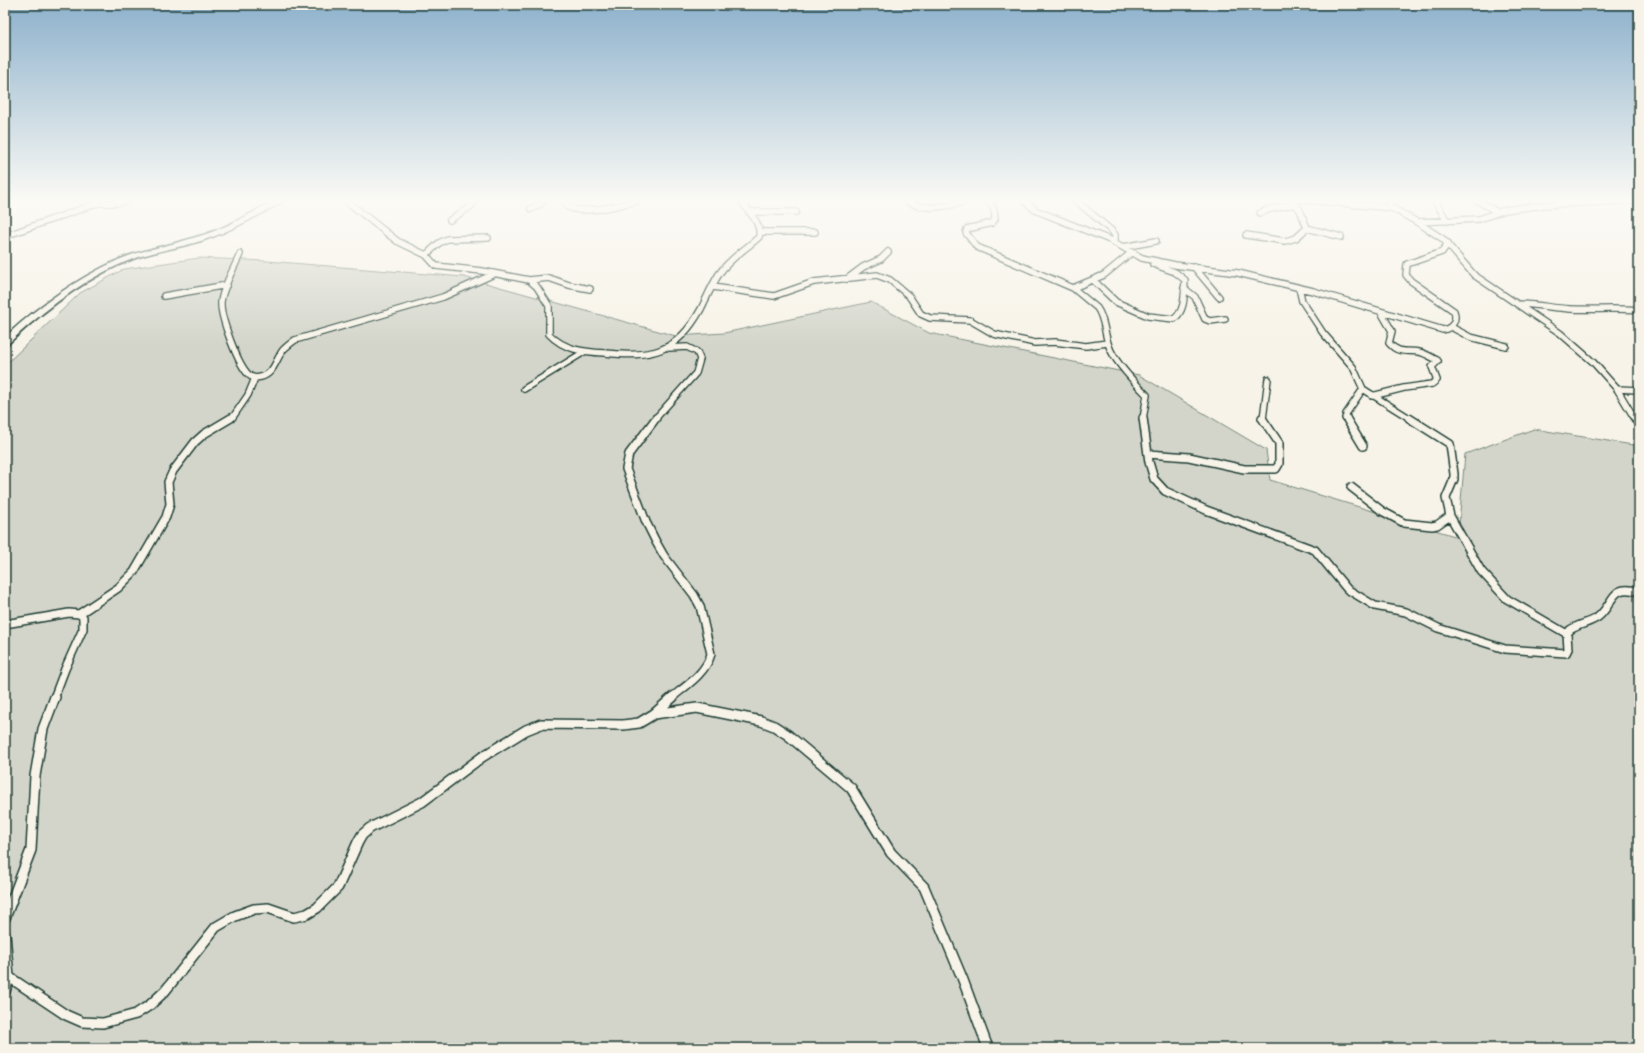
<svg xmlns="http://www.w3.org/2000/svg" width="1644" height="1053" font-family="Pangolin,sans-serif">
<rect width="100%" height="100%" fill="#f7f3e8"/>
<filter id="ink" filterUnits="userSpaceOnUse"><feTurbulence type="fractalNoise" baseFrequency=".025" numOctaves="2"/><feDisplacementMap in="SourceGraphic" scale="8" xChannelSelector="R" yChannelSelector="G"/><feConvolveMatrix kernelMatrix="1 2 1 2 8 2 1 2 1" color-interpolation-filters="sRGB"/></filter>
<g filter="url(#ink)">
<path fill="#d3d5ca" stroke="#79897f" d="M199 258 267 261 464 277 676 336 724 333 871 302 929 333 1139 375 1266 450 1270 480 1458 537 1465 454 1534 429 1639 446V1048H5V365L80 293 124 269Z"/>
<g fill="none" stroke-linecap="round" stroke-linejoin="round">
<defs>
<path id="minor-far2" d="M344 199 397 241 426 255 436 266 482 271 529 280 537 287 549 306V334C564 350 584 352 605 353 652 358 677 353 701 309 707 297 712 285 719 274 729 259 746 249 759 237 762 222 747 212 741 199
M567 199 566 206C586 217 624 203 646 199
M904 199C922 214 954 205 975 199
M984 199C993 203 995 210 995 219L992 223 967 229 966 233 977 247 1073 288 1097 308C1105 319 1104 333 1109 346 1114 361 1136 384 1147 395L1143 419
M1025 199 1026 202 1035 210 1110 240 1142 258 1175 265 1238 273 1313 291 1443 330C1453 328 1457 320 1454 311L1411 281 1406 275 1407 264 1442 252 1448 243
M1074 199 1112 231 1115 235V243
M1297 199 1392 208 1417 222 1443 239 1474 275 1560 333 1593 362 1617 389 1635 419
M1387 199 1392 208
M1434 199 1447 221
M1475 199 1497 212
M98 203H118L133 199
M1295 204 1300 210 1307 228
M531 209 542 203 541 199
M749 212H796
M1260 213 1270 209 1295 204 1294 199
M450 220 470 207 477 199
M1417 222 1479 219 1505 210 1543 205 1639 200
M761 232H815
M1246 235 1285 241 1296 238 1307 228 1341 237
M5 236 98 203 102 199
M1123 247 1156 241
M240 254C234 269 223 286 221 302 220 317 238 365 249 375 252 378 257 378 261 377 274 374 276 359 283 350 287 346 291 343 295 340L443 297 494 274
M426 255 439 243 447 239 488 238
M1194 267 1219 297
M847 279 863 267 881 259 888 252
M529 280 549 278 569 285 590 289
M1093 280 1116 302 1148 316 1174 319C1186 310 1184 293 1185 280L1175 272 1153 264
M713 287 774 296 814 282 877 275 890 280 909 296 921 314 930 318 970 320 994 334 1035 343 1055 342 1086 346 1107 343
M1073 288 1104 275 1131 253
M1184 288 1195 297 1205 319 1210 321 1225 319
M1299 288 1302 301 1323 333 1353 367 1363 389 1411 419
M164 296 227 285
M1517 304C1535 304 1552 308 1570 309 1593 310 1616 308 1639 310
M1451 327 1470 337 1506 346
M524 389 584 352
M1617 389 1639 390
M1372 396 1404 388 1432 384 1437 380 1432 367 1438 361 1437 360C1431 357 1425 353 1419 352 1407 350 1398 354 1389 343L1392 331 1381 312
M229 419 233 417 248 395 255 378
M655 419 696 373 700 359 697 352 687 347 669 348
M1263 419 1268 379
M1347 419 1346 414 1363 389"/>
<path id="minor-far1" d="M656 418 629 454 626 469 646 522 656 542 664 556 694 595 700 606 711 654C706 673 686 686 671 698
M1143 418 1149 462 1154 479 1165 491 1206 510 1315 550 1347 589 1375 606 1406 612 1438 628 1505 649 1566 653 1568 649 1567 634 1570 630C1579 624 1590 623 1598 617 1615 603 1610 583 1639 592
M1346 418 1363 446
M1409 418 1450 444 1454 474V479L1446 498 1450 516 1481 571 1507 599 1567 634
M1635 418 1639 425
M1148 454 1189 457 1244 469H1276L1279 464V443L1262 418
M1351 487 1382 511 1404 523 1432 526 1437 525 1450 516
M79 614 118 588 134 572 166 517 170 504 168 482 173 471 195 442 204 434 231 418
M5 624 69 613 79 614 83 617V629L65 669 54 698"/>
<path id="minor" d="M654 714 697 708 761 721 774 726 788 735 851 788 891 853 924 887 963 980 988 1048
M5 918 31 850 35 776 43 729 55 697
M5 935 9 977 5 992
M9 977 66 1015 82 1022 103 1023 136 1014 150 1005 165 991 216 927 235 916 254 909 268 908 294 917 307 914 317 908 338 887 358 842 362 835 370 828 422 802 482 757 526 730 541 724 623 725 639 723 654 714 673 697"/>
<path id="secondary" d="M276 199H285C278 206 267 210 259 215 240 225 221 235 201 241 178 248 155 251 133 259 86 277 44 310 8 344L5 345V337C38 306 76 279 118 260 143 249 170 246 196 237 225 229 250 214 276 199Z"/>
</defs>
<use href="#minor-far2" stroke="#1f3d34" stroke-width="8"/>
<use href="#minor-far1" stroke="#1f3d34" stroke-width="10"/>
<use href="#minor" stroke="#1f3d34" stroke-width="12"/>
<use href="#secondary" stroke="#1f3d34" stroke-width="3"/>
<use href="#minor-far2" stroke="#f7f3e8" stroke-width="5.5"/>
<use href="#minor-far1" stroke="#f7f3e8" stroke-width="7"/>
<use href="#minor" stroke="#f7f3e8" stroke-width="9"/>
<use href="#secondary" fill="#f7f3e8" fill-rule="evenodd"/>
</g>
</g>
<linearGradient id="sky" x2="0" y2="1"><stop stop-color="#8db1cc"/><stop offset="0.58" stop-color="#fbfaf5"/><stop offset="1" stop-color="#fbfaf5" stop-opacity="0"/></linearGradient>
<rect width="1644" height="346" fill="url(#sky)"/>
<rect width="1644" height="1053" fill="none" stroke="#f7f3e8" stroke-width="20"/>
<rect x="10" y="10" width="1624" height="1033" fill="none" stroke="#1f3d34" stroke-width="1.5" filter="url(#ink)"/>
</svg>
